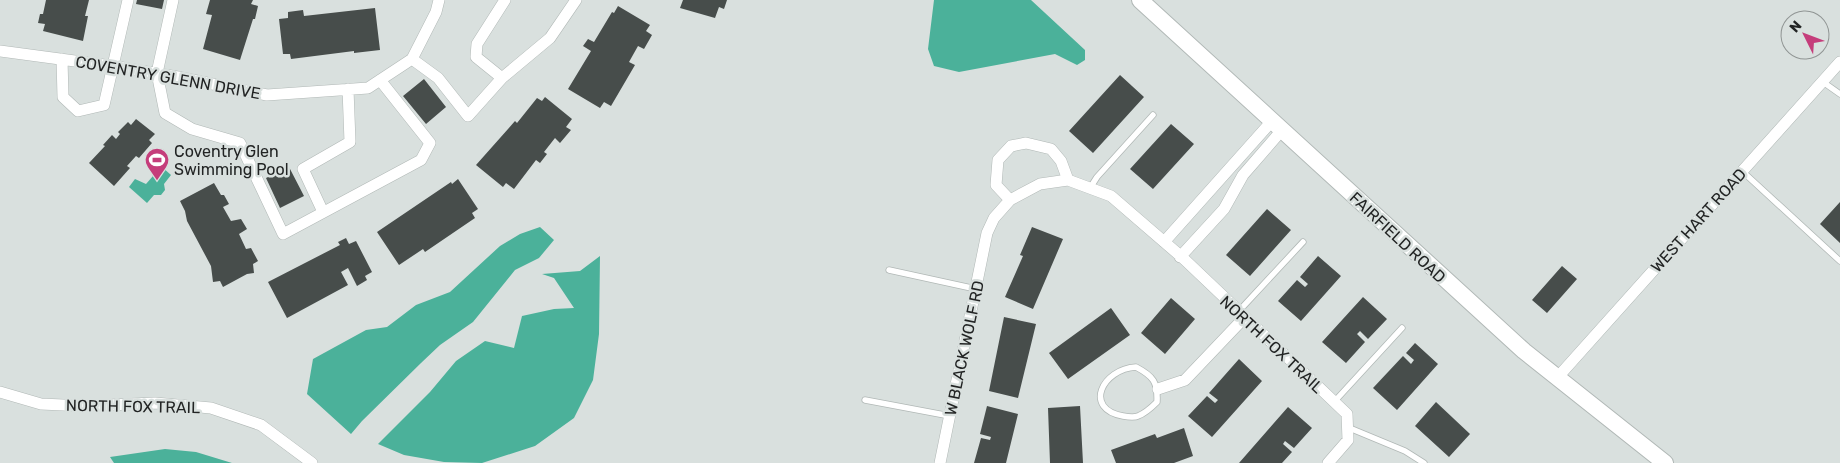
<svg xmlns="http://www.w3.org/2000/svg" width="1840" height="463" font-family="Rubik,sans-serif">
<rect width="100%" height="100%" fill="#d9e0de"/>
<path fill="#4bb19a" d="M934 0H1031L1085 50V60L1077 65 1055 54 959 72 934 66 928 49Z
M153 159 171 175 164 184 165 190 161 195H154L147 203 129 187 135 179 146 184 153 176 147 166Z
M540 227 554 240 539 258 515 270 473 322 440 345 421 363 362 421 351 434 307 394 313 359 366 330 387 327 416 305 450 292 500 246 520 234Z
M600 256 599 334 593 380 574 418 535 446 482 463 444 462 404 455 378 444 430 392 456 361 485 341 514 348 522 316 554 309 574 308 554 278 542 274 580 271Z
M165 449 196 452 232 463H114L110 457Z"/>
<path fill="#474d4b" d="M46 0H89L85 16H88L83 41 43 31 45 24 38 23 40 14H43Z
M137 0H164L162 9 136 4Z
M210 0H253L251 4 258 6 255 19H253L240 60 203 49 212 15 206 14Z
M683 0H727L724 9 719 7 715 18 680 8Z
M618 6 650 25 646 31 652 35 644 49 638 46 629 62 635 65 611 106 604 102 600 108 568 89 591 51 583 46 588 39 594 42 612 12 614 13Z
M375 8 380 50 354 53V51L291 59 290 54H283L279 19 288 18V12L303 10 304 16Z
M1120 75 1144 97 1093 153 1069 131Z
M424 79 446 107 426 124 403 96Z
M545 97 572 119 566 127 571 130 560 143 555 138 544 152 547 154 540 163 536 160 514 189 506 183 503 187 476 165 515 121 517 123 537 98 542 101Z
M136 119 155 134 149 140 152 143 139 158 136 156 127 166 130 168 114 186 89 163 105 146 103 145 112 135 116 139 120 134 118 132 128 122 131 125Z
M1171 124 1194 144 1153 189 1130 169Z
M289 167 304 196 280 208 266 178Z
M458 179 478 209 472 213 475 218 425 252 423 249 399 265 377 232 451 182 452 184Z
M214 183 221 195H224L229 204 223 207 231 221 241 219 247 229 239 234 246 249 251 248 258 261 253 264 254 273 247 274 223 287 220 281 213 282 211 266 187 221 185 211 180 201Z
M1840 202V243L1820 224Z
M1267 209 1291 230 1250 276 1226 255Z
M1032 227 1063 239 1033 309 1005 297 1023 256 1020 255Z
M346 238 349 244 356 241 372 272 365 276 367 280 357 286 348 268 341 272 348 285 287 318 268 282 340 245 338 242Z
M1318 256 1341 276 1301 321 1278 301 1297 280 1305 287 1308 284 1300 277Z
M1562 266 1577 279 1547 313 1532 300Z
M1363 297 1387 319 1368 339 1360 331 1357 334 1365 342 1346 363 1322 342Z
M1171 298 1195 319 1165 354 1141 333Z
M1111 308 1130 335 1068 379 1049 353Z
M1004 317 1036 324 1018 398 989 391Z
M1415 343 1438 364 1397 410 1373 388 1403 356 1411 364 1414 360 1406 353Z
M1239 359 1262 381 1212 437 1188 416 1207 396 1215 403 1218 400 1209 393Z
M1436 402 1470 434 1449 457 1415 426Z
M987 406 1018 414 1006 463H974L981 438 990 440 991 437 980 434Z
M1080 406 1083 463H1050L1048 408Z
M1288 407 1312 428 1294 448 1285 441 1283 444 1292 452 1282 463H1239Z
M1184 428 1193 456 1174 463H1116L1111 450 1155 434 1157 438Z"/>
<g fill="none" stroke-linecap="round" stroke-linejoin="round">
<defs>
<path id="lane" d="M1823 82 1840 94
M1742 171 1840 261
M1090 188 1097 177 1153 115
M889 270 976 289
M1238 312 1303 242
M1136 367C1153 376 1158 382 1157 402 1152 407 1146 413 1138 416 1134 418 1128 417 1123 416 1083 409 1102 369 1136 367Z
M865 400 950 416
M1334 402 1402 328
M1347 427 1405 451 1424 463"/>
<path id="street" d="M173 0 157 73 165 113 192 129 240 143 283 234 421 160 430 143 380 80
M0 51 112 66 178 77 267 95 368 88 412 59 436 12 439 0
M62 59 63 97 78 111 104 105 128 0
M412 59 438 78 468 116 502 78 550 38 576 0
M502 78 476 57 477 44 505 0
M1010 200 996 185 998 160 1011 146 1026 143 1051 149 1061 161 1068 180
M323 212 303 169 350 142 348 89
M1164 242 1272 121
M1180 257 1224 209 1243 175 1282 130
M1557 378 1840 62
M1158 389 1185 380 1244 318
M0 392 41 404 85 406 155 403 211 408 261 425 312 463
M940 463 987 233 994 218 1010 200 1040 184 1068 180 1111 196 1184 259 1347 414 1348 440 1328 463"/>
<path id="secondary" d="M1140 0 1524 351 1665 463"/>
</defs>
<use href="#lane" stroke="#b1b8b6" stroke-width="7"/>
<use href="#street" stroke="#b1b8b6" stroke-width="12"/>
<use href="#secondary" stroke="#b1b8b6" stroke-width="18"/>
<use href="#lane" stroke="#fff" stroke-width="5.5"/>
<use href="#street" stroke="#fff" stroke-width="11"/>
<use href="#secondary" stroke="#fff" stroke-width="16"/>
</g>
<defs>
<symbol id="stadium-pin" viewBox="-11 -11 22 30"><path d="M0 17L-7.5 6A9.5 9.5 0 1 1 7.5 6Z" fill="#c53d7b" stroke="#d9e0de"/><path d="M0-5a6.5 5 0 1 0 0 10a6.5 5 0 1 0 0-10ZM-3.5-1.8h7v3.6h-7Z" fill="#fff"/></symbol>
</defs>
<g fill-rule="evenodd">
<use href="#stadium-pin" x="143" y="146" width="28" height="38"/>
</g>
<g text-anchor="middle" stroke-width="5" stroke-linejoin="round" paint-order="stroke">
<g font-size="16" fill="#222424" stroke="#d9e0de">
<text transform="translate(168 77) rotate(10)" y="6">COVENTRY GLENN DRIVE</text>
<text transform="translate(1698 220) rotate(-48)" y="6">WEST HART ROAD</text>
<text transform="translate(1398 237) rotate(43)" y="6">FAIRFIELD ROAD</text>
<text transform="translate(1272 344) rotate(43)" y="6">NORTH FOX TRAIL</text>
<text transform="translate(964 348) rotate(-78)" y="6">W BLACK WOLF RD</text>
<text transform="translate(133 406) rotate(1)" y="6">NORTH FOX TRAIL</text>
</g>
<g font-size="16" fill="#222424" stroke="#d9e0de" text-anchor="start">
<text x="174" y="157">Coventry Glen<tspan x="174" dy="18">Swimming Pool</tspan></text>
</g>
</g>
<g transform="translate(1805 35) rotate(312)"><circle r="24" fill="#d9e0de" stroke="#909594"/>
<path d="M0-4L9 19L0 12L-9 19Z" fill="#c53d7b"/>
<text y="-8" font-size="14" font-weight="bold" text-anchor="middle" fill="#222424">N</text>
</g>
</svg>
